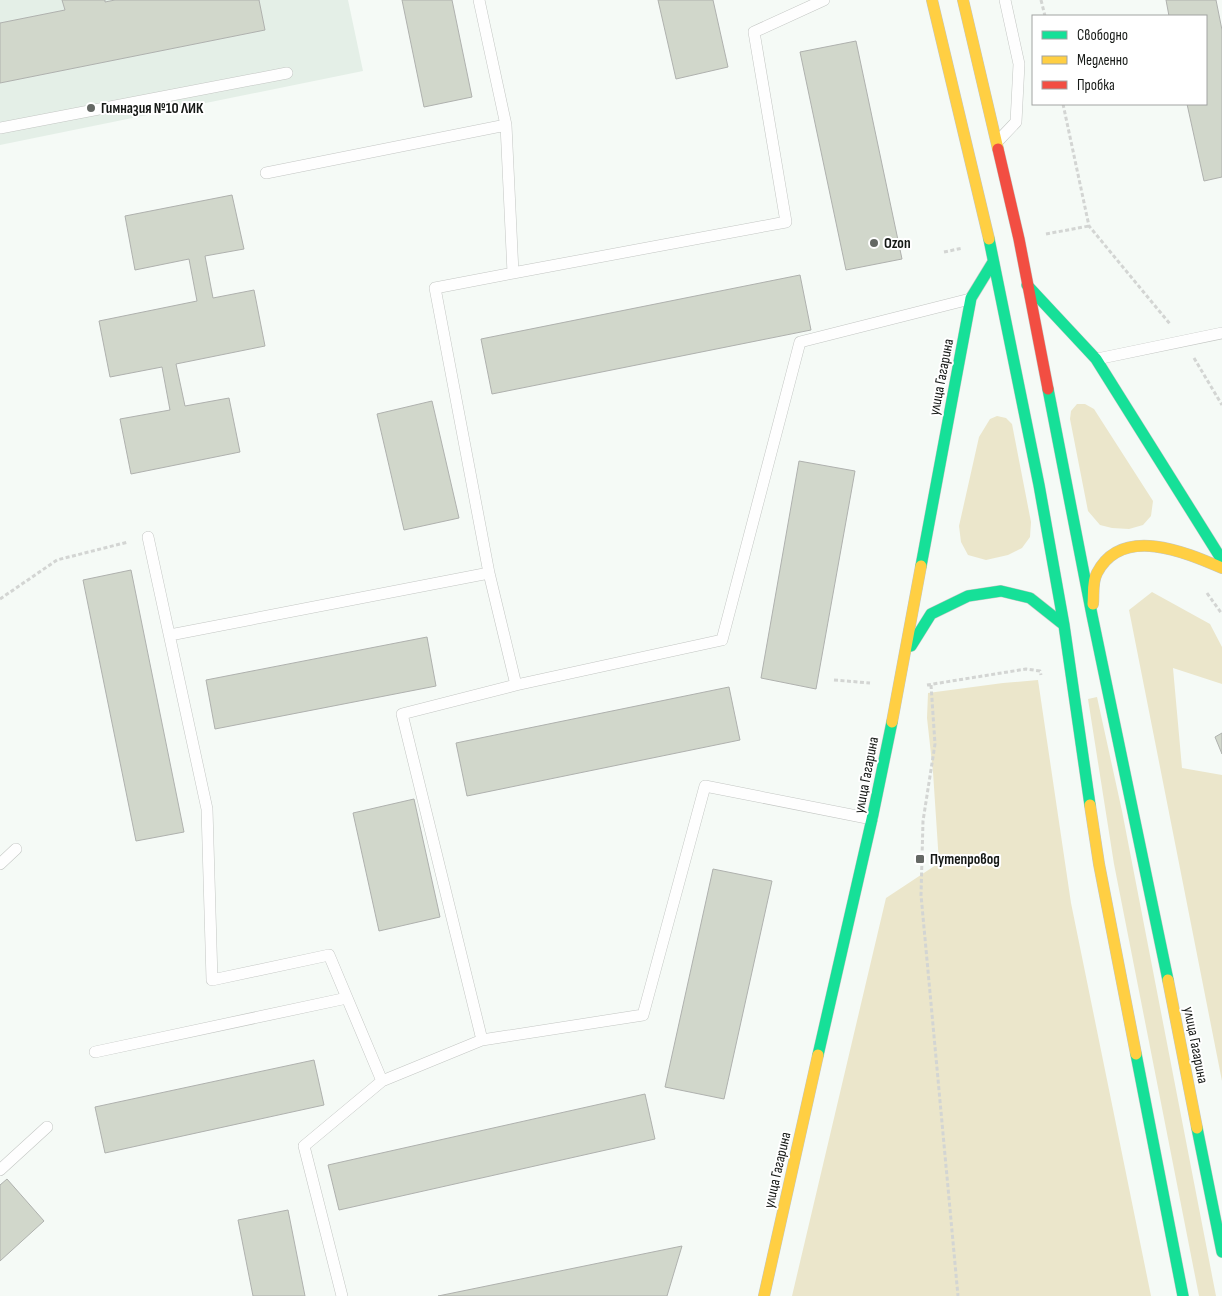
<svg xmlns="http://www.w3.org/2000/svg" width="1222" height="1296" font-family="'Sofia Sans Condensed',sans-serif">
<rect width="100%" height="100%" fill="#f5faf6"/>
<path fill="#e4efe7" d="M0 0H348L363 71 0 145Z"/>
<path fill="#ebe6cb" d="M1077 404H1085L1094 409 1153 501 1151 516 1143 525 1129 529 1112 528 1100 525 1088 511 1070 419 1071 411Z
M997 416 1006 418 1012 424 1031 522 1030 537 1022 548 1008 555 986 560 968 555 961 542 959 526 979 437 990 419Z
M1152 592 1210 624 1222 647V684L1173 668 1182 768 1222 775V1081L1129 610Z
M1038 680 1071 903 1151 1296H792L886 898 939 863 933 772 927 718 928 693 1003 683Z
M1097 697 1122 811 1216 1296H1199L1114 864 1088 699Z"/>
<path fill="#d1d7cb" stroke="#afb1ae" d="M62 0H105V2L115 0H259L265 30 0 83V23L65 10Z
M402 0H452L472 97 424 107Z
M658 0H713L728 67 676 79Z
M1166 0H1216L1222 30V177L1204 181 1187 104H1206V16H1169Z
M856 41 902 259 846 270 800 52Z
M232 195 244 249 205 256 213 298 254 290 265 346 176 364 185 406 229 398 240 452 131 474 120 419 170 410 162 367 110 377 99 321 197 301 189 259 135 270 125 216Z
M800 275 811 330 492 394 481 339Z
M432 401 459 518 404 530 377 414Z
M799 461 855 471 816 689 761 678Z
M131 570 184 832 136 841 83 580Z
M427 637 436 686 215 729 206 680Z
M729 687 740 740 467 796 456 743Z
M1222 733V754L1215 737Z
M414 799 440 917 379 931 353 813Z
M713 869 772 881 724 1099 665 1087Z
M314 1060 324 1105 105 1153 95 1107Z
M645 1094 655 1139 339 1210 328 1165Z
M7 1179 44 1221 0 1261V1185Z
M288 1210 305 1296H253L238 1220Z
M682 1246 667 1296H438Z"/>
<g fill="none" stroke-linecap="round" stroke-linejoin="round">
<defs>
<path id="lane" d="M506 125 513 273 786 222 754 32 824 0
M0 128 287 73
M998 141 1016 122 1019 64 1005 0
M266 173 506 125 479 0
M513 273 435 288 489 573 516 685
M1097 359 1222 333
M148 537 207 809 212 980 329 955 382 1081
M170 635 489 573
M0 864 16 849
M482 1040 643 1015 705 786 872 819
M95 1052 347 998
M0 1170 47 1127
M342 1296 304 1146 382 1081 482 1040 402 714 516 685 722 640 800 342 970 299"/>
<path id="fast" d="M989 239 1039 485 1064 625 1090 805
M1027 285 1096 359 1222 560
M1048 389 1092 615 1168 980
M921 566 971 298 993 262
M911 646 931 614 968 596 1001 591 1030 598 1064 625
M1136 1054 1183 1296
M818 1055 872 819 892 722
M1197 1128 1222 1252"/>
<path id="slow" d="M932 0 989 239
M963 0 998 149
M1093 604C1094 594 1092 582 1097 573 1122 525 1185 552 1222 568
M892 722 921 566
M1090 805 1099 864 1136 1054
M1168 980 1197 1128
M764 1296 818 1055"/>
<path id="jam" d="M998 149 1019 239 1048 389"/>
</defs>
<use href="#lane" stroke="#c3c6c3" stroke-width="12"/>
<use href="#fast" stroke="#c3c6c3" stroke-width="12"/>
<use href="#slow" stroke="#c3c6c3" stroke-width="12"/>
<use href="#jam" stroke="#c3c6c3" stroke-width="12"/>
<path stroke="#d3d5d3" stroke-width="3" stroke-dasharray="4 2.5" stroke-linecap="butt" d="M1041 0 1045 16
M1063 104 1089 226 1170 324
M1046 234 1089 226
M944 252 963 248
M1194 358 1222 405
M1207 593 1222 614
M0 599 57 560 128 542
M834 680 870 683
M927 685 1026 669 1040 671 1041 675
M931 685 935 744 923 821 921 895 958 1296"/>
<use href="#lane" stroke="#fefefe" stroke-width="11"/>
<use href="#fast" stroke="#16e098" stroke-width="11"/>
<use href="#slow" stroke="#ffcf43" stroke-width="11"/>
<use href="#jam" stroke="#f24e42" stroke-width="11"/>
</g>
<g fill="#646864" stroke="#fff" stroke-width="2">
<circle cx="91" cy="108" r="5"/>
<circle cx="874" cy="243" r="5"/>
<rect x="915" y="854" width="10" height="10" rx="2.5"/>
</g>
<g text-anchor="middle" stroke-width="4" stroke-linejoin="round" paint-order="stroke">
<g font-size="15" font-weight="bold" fill="#161916" stroke="#fff" text-anchor="start">
<text x="101" y="113">Гимназия №10 ЛИК</text>
<text x="884" y="248">Ozon</text>
<text x="930" y="864">Путепровод</text>
</g>
<g font-size="15" fill="#161916" stroke="#fff">
<text transform="translate(941 377) rotate(-79)" y="5">улица Гагарина</text>
<text transform="translate(866 775) rotate(-79)" y="5">улица Гагарина</text>
<text transform="translate(1196 1045) rotate(79)" y="5">улица Гагарина</text>
<text transform="translate(777 1170) rotate(-77)" y="5">улица Гагарина</text>
</g>
</g>
<rect x="1032" y="15" width="175" height="90" fill="#ffffff" stroke="#a2a3a2"/>
<rect x="1042" y="31" width="25" height="8" fill="#16e098" stroke="#a2a3a2"/>
<text x="1077" y="40" font-size="15" fill="#161916">Свободно</text>
<rect x="1042" y="56" width="25" height="8" fill="#ffcf43" stroke="#a2a3a2"/>
<text x="1077" y="65" font-size="15" fill="#161916">Медленно</text>
<rect x="1042" y="81" width="25" height="8" fill="#f24e42" stroke="#a2a3a2"/>
<text x="1077" y="90" font-size="15" fill="#161916">Пробка</text>
</svg>
